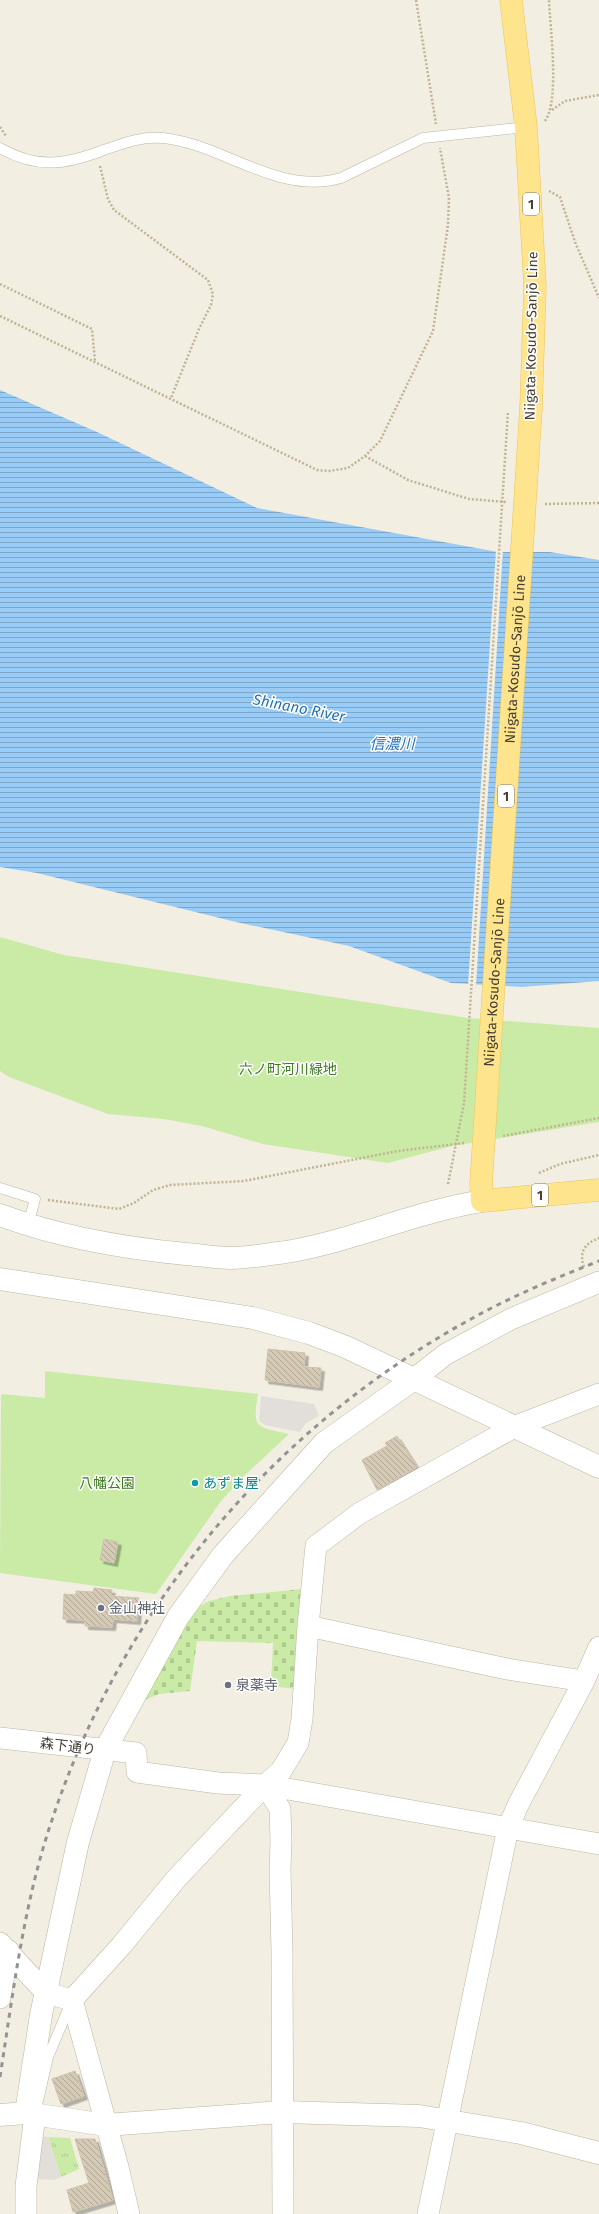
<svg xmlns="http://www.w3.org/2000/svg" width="599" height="2214" font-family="'Fira Sans','Noto Sans JP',sans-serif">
<defs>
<pattern id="grass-tufts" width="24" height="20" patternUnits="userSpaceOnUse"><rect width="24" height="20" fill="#c9eba6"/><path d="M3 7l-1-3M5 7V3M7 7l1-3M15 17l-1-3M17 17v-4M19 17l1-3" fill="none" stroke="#aecb8f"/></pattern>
<pattern id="cemetery-stones" width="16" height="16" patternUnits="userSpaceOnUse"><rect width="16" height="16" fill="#c9eba6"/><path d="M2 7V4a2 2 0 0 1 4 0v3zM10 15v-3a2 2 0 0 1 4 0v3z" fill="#aecb8f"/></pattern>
<pattern id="water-rules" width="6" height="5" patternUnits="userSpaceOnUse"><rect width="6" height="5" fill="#98cbf5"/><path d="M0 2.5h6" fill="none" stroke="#7ea6c7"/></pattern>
<pattern id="building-back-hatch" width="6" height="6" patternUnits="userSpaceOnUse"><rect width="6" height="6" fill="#d4cab6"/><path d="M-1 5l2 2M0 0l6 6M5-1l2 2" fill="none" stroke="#aea595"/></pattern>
<filter id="shadow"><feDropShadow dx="3.5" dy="3.5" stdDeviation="0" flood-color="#0004"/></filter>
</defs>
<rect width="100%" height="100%" fill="#f2eee2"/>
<path fill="url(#grass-tufts)" d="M48 2137 70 2138 79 2169 61 2177Z"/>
<path fill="url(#cemetery-stones)" d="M302 1589 296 1689 271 1686 273 1643 197 1641 190 1691 159 1694 138 1703 190 1612 209 1601 230 1596Z"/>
<path fill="#c9eba6" d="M0 937 64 955 468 1018 599 1028V1122L452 1146 388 1163 263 1144 202 1126 164 1119 108 1114 9 1077 0 1071Z
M45 1371 258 1394C252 1430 256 1426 289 1434L244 1476 221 1501 156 1594 0 1573 1 1394 45 1398Z"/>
<path fill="#e2dfdb" d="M261 1396 314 1404 319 1416 306 1423 300 1432 265 1425 259 1421Z
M39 2136 48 2137 61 2177 54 2180 37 2179Z"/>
<path fill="url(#water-rules)" d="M0 390 97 432 257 508 498 552H550L599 560V981L522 987 451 983 349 946 236 922 37 873 0 867Z"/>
<path fill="#f2eee2" d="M496 550H503L476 986H468Z"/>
<path fill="url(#building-back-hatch)" stroke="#d0c3a9" filter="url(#shadow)" d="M268 1349 305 1353 304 1367 321 1368 319 1387 265 1380Z
M397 1436 417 1467 377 1490 362 1460 387 1446 385 1443Z
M104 1539 118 1542 114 1563 100 1560Z
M94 1588 112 1590 111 1596 139 1598 137 1621 113 1619 112 1627 85 1626V1620L63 1619 64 1594 76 1595V1591L93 1592Z
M75 2071 84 2096 61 2104 52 2079Z
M75 2139H95L113 2200 73 2212 67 2190 89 2183Z"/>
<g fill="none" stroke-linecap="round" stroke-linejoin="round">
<defs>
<path id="service" d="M0 148C37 169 65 165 104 150 124 143 141 136 163 138 223 144 278 196 341 178L423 138 526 127
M0 1188 35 1199 28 1225
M38 2101 48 2057 70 2005"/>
<path id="minor" d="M414 1379 446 1354 511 1319 599 1282
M308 1626 507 1669 584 1681
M0 1738 136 1753 137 1772 218 1783 265 1785 599 1844
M265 1785 280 1809 281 1841 280 1870 282 1951 283 2214
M0 1943 46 1993 72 2000
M0 1998 8 1950
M72 2000 121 1946 176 1879 265 1785 281 1771 298 1743 302 1719 308 1626 316 1546 360 1513 516 1426 599 1394
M72 2000 118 2167 129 2214
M26 2214V2186L35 2115
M428 2214 508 1828 519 1803 584 1681 599 1647"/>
<path id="tertiary" d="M0 1215C59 1237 123 1248 186 1254 201 1255 217 1258 231 1258 249 1258 268 1254 286 1252 352 1241 415 1212 482 1201
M0 1279 253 1318 309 1333 346 1347 599 1467
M26 2113 41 2015 78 1842 105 1750 178 1617 223 1555 324 1443 414 1379
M0 2115 26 2113 106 2125 282 2112 419 2116 521 2133 599 2153"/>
<path id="primary" d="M511 0 526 127 535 286 531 408
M481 1184 482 1201 599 1190"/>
</defs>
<use href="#service" stroke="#beb6a4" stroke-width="11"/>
<use href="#minor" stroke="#beb6a4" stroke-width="22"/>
<use href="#tertiary" stroke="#beb6a4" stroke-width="23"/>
<use href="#primary" stroke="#ecc656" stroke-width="23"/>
<path stroke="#c1b394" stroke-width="2.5" stroke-dasharray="2 2" stroke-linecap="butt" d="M416 0 436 124
M552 110 565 101 599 95
M545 121C560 100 550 28 549 0
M0 127 6 136
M100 166 108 199 114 210 208 280 213 294 211 305 199 329 171 398
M549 191 560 197 575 242 599 298
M0 284 92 329 95 361
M0 316 317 470 329 471 348 468 365 456 380 441 433 331 448 225 449 198 440 148
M365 456 408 480 469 499 506 502
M545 504 599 503
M503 1136 599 1118
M539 1173 560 1164 599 1155
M48 1200 119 1209 134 1203 153 1190 170 1185 244 1181 398 1151 465 1143
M584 1267C579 1252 584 1244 599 1238"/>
<use href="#service" stroke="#fff" stroke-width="10"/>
<use href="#minor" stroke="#fff" stroke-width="21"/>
<use href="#tertiary" stroke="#fff" stroke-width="22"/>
<use href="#primary" stroke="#ffe48e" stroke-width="22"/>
<path stroke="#939393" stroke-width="3" stroke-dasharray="5 5" stroke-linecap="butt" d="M0 2077C13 1994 23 1909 49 1829 119 1611 270 1429 471 1319 512 1296 556 1278 599 1261"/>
<defs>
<g id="primary-bridge">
<path id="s1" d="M481 1184 531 408"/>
</g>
</defs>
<use href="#primary-bridge" stroke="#ecc656" stroke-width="23" stroke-linecap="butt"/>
<path stroke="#c1b394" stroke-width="2.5" stroke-dasharray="2 2" stroke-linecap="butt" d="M448 1184 464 1103 508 411"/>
<use href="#primary-bridge" stroke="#ffe48e" stroke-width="22"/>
</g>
<circle fill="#0f9aa8" stroke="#fff" stroke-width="1.5" cx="195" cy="1483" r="4"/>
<g fill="#6b7280" stroke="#fff" stroke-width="1.5">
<circle cx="101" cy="1608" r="4"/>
<circle cx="228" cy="1685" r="4"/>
</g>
<g text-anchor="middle" stroke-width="3" stroke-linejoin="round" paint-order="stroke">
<g fill="#fff" stroke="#7c7870" stroke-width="1">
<rect x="523" y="193" width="16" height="22" rx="3"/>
<rect x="498" y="785" width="16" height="22" rx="3"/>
<rect x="532" y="1184" width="16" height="22" rx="3"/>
</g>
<g font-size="13" font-weight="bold" fill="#443e32">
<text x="531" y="209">1</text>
<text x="506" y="801">1</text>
<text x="540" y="1200">1</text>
</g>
<g font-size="14" fill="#443e32" stroke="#fff">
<text transform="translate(531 336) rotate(-89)" y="5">Niigata-Kosudo-Sanjō Line</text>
<text dy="5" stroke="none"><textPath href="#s1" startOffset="526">Niigata-Kosudo-Sanjō Line</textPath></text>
<text dy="5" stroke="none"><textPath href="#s1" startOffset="202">Niigata-Kosudo-Sanjō Line</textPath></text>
<text transform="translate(68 1746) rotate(7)" y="5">森下通り</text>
</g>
<g font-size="14" fill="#3f7922" stroke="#fff">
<text x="288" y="1074">六ノ町河川緑地</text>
<text x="107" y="1488">八幡公園</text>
</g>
<g font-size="14" fill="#0d838f" stroke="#fff" text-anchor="start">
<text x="203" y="1488">あずま屋</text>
</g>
<g font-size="14" fill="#5b616d" stroke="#fff" text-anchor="start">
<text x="109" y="1613">金山神社</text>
<text x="236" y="1690">泉薬寺</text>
</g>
<g font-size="15" font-style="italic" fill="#2472b7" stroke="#fff">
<text transform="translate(299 708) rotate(11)" y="5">Shinano River</text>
<text x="392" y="749">信濃川</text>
</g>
</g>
</svg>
